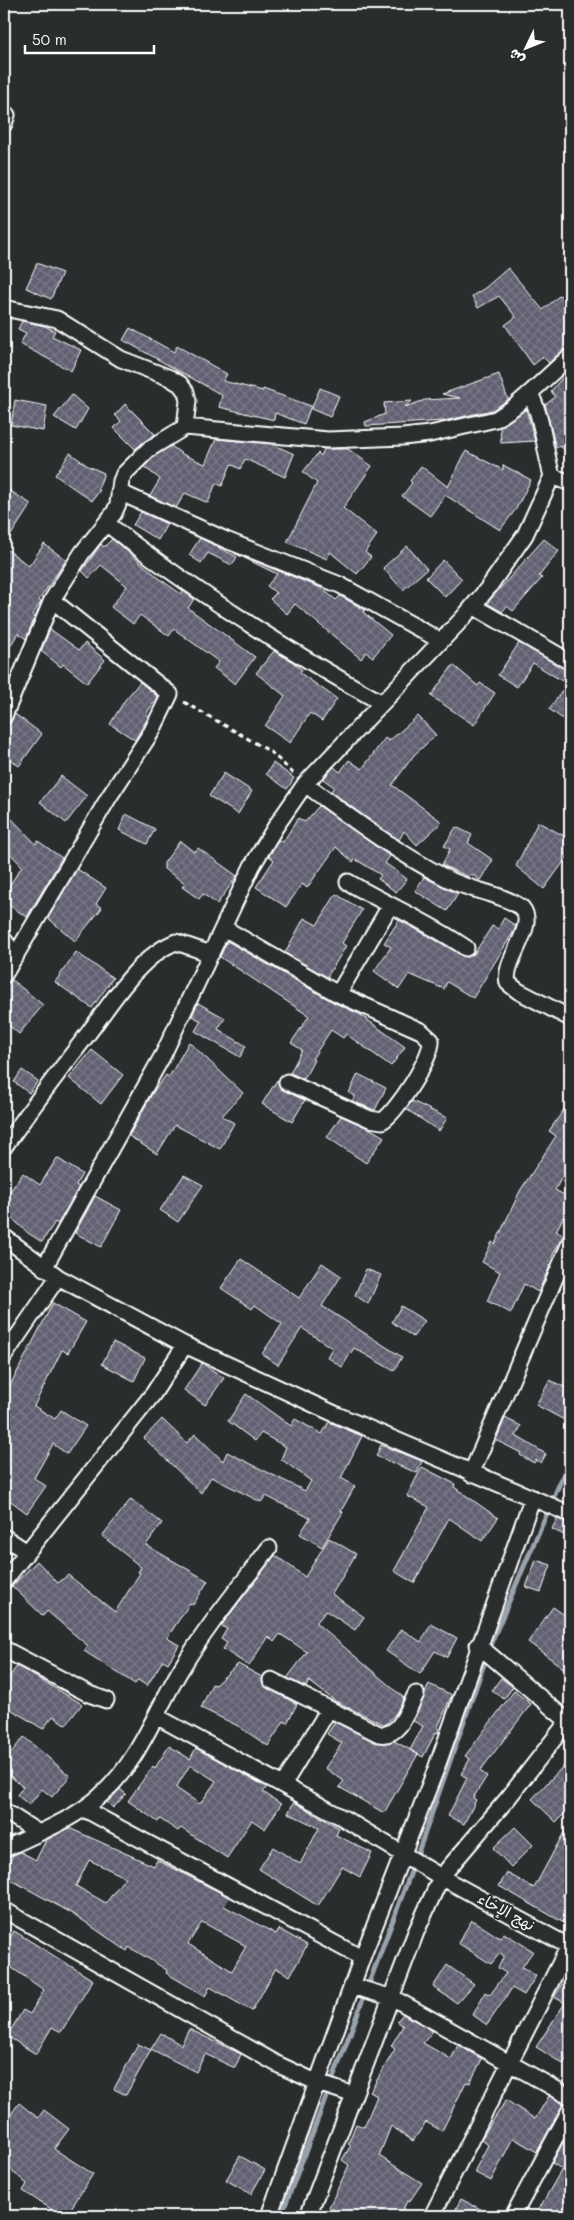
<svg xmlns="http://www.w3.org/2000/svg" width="574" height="2220" font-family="Mali,'Playpen Sans Arabic',sans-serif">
<defs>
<pattern id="building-cross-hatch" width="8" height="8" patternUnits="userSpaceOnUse" patternTransform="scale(1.25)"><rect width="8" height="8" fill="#616072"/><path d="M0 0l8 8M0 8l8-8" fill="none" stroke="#797887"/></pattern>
</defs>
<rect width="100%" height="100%" fill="#2a2d2e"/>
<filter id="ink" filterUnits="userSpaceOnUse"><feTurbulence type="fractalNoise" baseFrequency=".02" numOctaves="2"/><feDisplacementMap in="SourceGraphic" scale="10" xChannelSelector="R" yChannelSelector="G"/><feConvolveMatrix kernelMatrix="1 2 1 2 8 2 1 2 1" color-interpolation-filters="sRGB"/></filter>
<g filter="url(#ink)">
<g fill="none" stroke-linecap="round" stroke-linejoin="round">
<path stroke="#98a3ad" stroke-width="5" d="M491 1643 562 1478 570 1463
M281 2216 414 1864 484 1664"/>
</g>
<path fill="url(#building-cross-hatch)" stroke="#fff" fill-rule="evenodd" d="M37 263 62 273 51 299 26 288Z
M508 268 543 310 560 295 570 307V347L564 349 549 363 543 357 533 365 505 325 516 317 499 296 478 308 472 296 485 288Z
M22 321 45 326 55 331 52 336 81 350 71 371 20 344 26 333 18 329Z
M130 328 174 352 177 346 227 374 223 381 263 391V389L311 406 304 424 275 413 274 420 219 407 222 395 123 340Z
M570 369V455L560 446 556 448 545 405 555 397 551 391Z
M499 374 508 400 492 410 444 421 366 426 365 422 385 414 384 403 412 401 405 407 425 400 460 398 442 394Z
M320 388 339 396 330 417 311 409Z
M72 395 88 409 76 430 54 417Z
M15 400 47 406 43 431 11 425Z
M125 404 155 434 135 449 114 428 121 421 115 415Z
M526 409 535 441 501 443 500 427Z
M216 439 272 444 294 454 285 477 245 459 240 469 231 464 222 486 216 483 208 503 185 493 176 508 150 496 160 479 144 467 155 456 171 446 182 454 205 464Z
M324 449H348L372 466 343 508 377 535 365 552 371 557 357 574 330 552 327 559 287 542 317 483 303 472 318 453 321 456Z
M466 451 503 470V465L531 480 516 509 500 530 445 495 430 516 402 496 412 483 410 481 421 466 448 487Z
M70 453 88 466 104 473 98 489 100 490 92 501 55 475Z
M4 487 31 504 4 546Z
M141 512 167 524 158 540 133 525Z
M200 538 237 557 232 565 208 553 201 563 189 555Z
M112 539 164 582 181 594 183 591 194 599 188 608 255 657 235 684 214 668 219 662 174 629 169 636 140 615 133 624 111 607 127 586 101 565 89 578 82 571 101 544 104 547Z
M544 539 559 551 539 576 542 578 513 611 507 606 502 612 487 603Z
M44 544 66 560 39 600 41 602 32 615 35 617 26 639 18 633 4 657V547L29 566Z
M407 546 427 569 403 590 383 568Z
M234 553 321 588 336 600 340 596 365 610 363 612 391 635 373 657 366 652 361 659 295 604 287 614 270 599 276 593 267 586 277 574Z
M443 560 462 579 445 597 426 578Z
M50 629 79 650 85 643 105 660 87 683 63 664 61 667 41 651Z
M519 643 570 671V724L549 709 567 684 533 663 517 687 498 675Z
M274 651 293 662 302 670 300 673 337 699 322 721 310 713 290 743 265 726 285 696 256 673Z
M453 665 478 686 480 683 495 693 474 725 431 696Z
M140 682 158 697 146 714 149 716 135 740 110 724 125 700Z
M15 714 42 734 19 766 4 755V726L10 723Z
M418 716 436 735 414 755 392 785 442 822 417 845 404 831 399 840 362 815 331 791 334 787 323 779 334 767 340 772 349 760 362 769 385 738 389 741Z
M273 763 294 778 287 789 266 774Z
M224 773 252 791 238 814 209 796Z
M61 776 87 796 66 823 40 802Z
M319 806 390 856 385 863 407 879 396 892 378 879 381 875 355 859 353 862 336 847 307 888 302 884 286 907 256 887 274 860 269 856 279 840 283 842 298 818 305 822Z
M126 814 155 829 147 844 119 830Z
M12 819 36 844 38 841 62 858 27 917 4 902V894L22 866 4 847V827Z
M538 822 570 839V853L544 889 516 866Z
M456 827 472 835 468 843 493 860 480 880 471 874 469 877 442 865 450 849 444 846Z
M180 841 194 852 198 848 237 876 217 904 203 894 199 899 182 887 185 883 164 869V863Z
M77 869 106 888 96 904 102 908 75 941 48 918Z
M424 877 458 894 447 911 415 891Z
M336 894 362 910 342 943 346 946 327 977 285 953 304 918 317 925Z
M504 918 516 926 514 931 473 998 447 982 444 989 409 974 399 989 374 971 391 947 384 943 399 920 466 957 474 954 492 926 498 929Z
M227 941 333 1002 359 1014 405 1047 391 1066 346 1034 343 1038 331 1030 312 1059 314 1060 304 1079 290 1073 302 1050 291 1043 309 1016 220 957Z
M76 952 113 978 92 1008 55 982Z
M12 980 43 1005 19 1034 4 1021V984Z
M198 1003 225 1018 218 1029 246 1046 240 1057 195 1031 201 1021 192 1016Z
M189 1042 243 1093 222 1116 234 1123 220 1149 175 1125 157 1154 129 1136 152 1094 166 1075 169 1077Z
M92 1050 123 1075 101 1104 69 1078Z
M22 1070 38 1081 29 1093 14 1082Z
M358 1074 386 1088 375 1110 352 1101 355 1096 349 1093Z
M277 1080 283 1090 305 1100 292 1122 262 1104Z
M412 1101 447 1118 439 1131 406 1109Z
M570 1101V1162L555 1190 570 1198V1205L556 1231 563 1235 548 1265 550 1266 538 1292 524 1284 511 1313 487 1301 500 1272 482 1262 492 1242 495 1244 520 1191 556 1136 549 1131Z
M341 1116 371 1129 384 1137 366 1163 327 1137Z
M57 1158 82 1174 76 1185 79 1187 58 1224 55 1222 42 1242 28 1233 4 1211V1200L23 1173 40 1185Z
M184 1175 203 1185 178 1222 160 1210Z
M95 1196 121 1210 101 1247 75 1233Z
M241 1259 299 1298 322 1263 341 1276 322 1306 402 1357 394 1371 354 1348 342 1367 327 1357 332 1348 302 1328 278 1365 262 1354 282 1324 255 1305 252 1309 221 1288Z
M366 1269 381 1275 368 1304 355 1295Z
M53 1303 86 1322 68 1353 62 1350 34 1406 55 1419 61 1410 86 1426 67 1454 53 1444 34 1478 46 1486 27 1513 4 1496V1397Z
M401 1306 425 1321 413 1337 392 1322Z
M113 1342 145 1358 134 1381 102 1364Z
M202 1363 224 1378 205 1405 184 1390Z
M550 1380 570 1390V1423L536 1405Z
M246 1394 291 1426 295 1419 322 1434 329 1422 362 1436 341 1478 355 1486 341 1511 343 1512 322 1547 300 1534 310 1518 266 1496 261 1502 211 1477 201 1493 144 1438 162 1419 187 1443 195 1434 223 1461 227 1452 305 1491 311 1481 281 1459 286 1447 261 1433 255 1441 228 1421Z
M505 1418 521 1426 516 1436 546 1454 541 1463 536 1460 534 1463 520 1455 521 1453 496 1440Z
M381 1445 422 1461 417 1473 376 1456Z
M422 1467 455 1484 454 1487 498 1518 482 1541 449 1518 414 1583 394 1571 429 1507 407 1496Z
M131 1499 162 1523 146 1545 208 1581 193 1605 190 1603 167 1638 179 1645 168 1663 163 1660 147 1686 138 1680 135 1684 84 1651 88 1646 47 1611 43 1616 12 1586 37 1561 58 1583 68 1575 115 1612 140 1573 138 1572 141 1567 102 1536Z
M557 1519 570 1523V1538L552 1529Z
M329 1538 356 1554 332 1594 364 1617 355 1630 326 1611 316 1623 404 1698 396 1713 385 1725 335 1701 309 1681 306 1687 287 1678 307 1652 280 1634 274 1642 268 1636 249 1666 223 1649 227 1643 221 1639 227 1629 221 1626 275 1555 305 1577Z
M536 1560 551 1565 541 1592 526 1587Z
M553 1607 570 1619V1673L528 1642Z
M431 1624 457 1638 447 1657 435 1651 420 1674 386 1651 401 1629 421 1642Z
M238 1664 262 1677 263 1685 267 1688 297 1704 287 1723 284 1721 268 1746 238 1726 201 1708 212 1684 215 1685Z
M17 1666 82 1704 66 1725 53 1716 43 1729 4 1705V1685Z
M501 1678 513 1687 504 1699 492 1690Z
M429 1684 452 1695 438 1727 439 1733 436 1732 423 1757 410 1750 423 1726 413 1721Z
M514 1691 531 1704 480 1771 487 1776 473 1798 476 1800 464 1824 448 1816 467 1778 461 1774 470 1759 465 1756Z
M335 1722 375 1742 386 1743 394 1741 418 1754 384 1813 339 1787 344 1781 325 1768 342 1743 327 1734Z
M24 1737 70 1776 52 1797 42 1789 29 1805 17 1795 23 1787 4 1771V1761Z
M169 1746 190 1759 196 1748 267 1787 263 1792 281 1804 265 1829 252 1820 227 1858 181 1828 178 1831 160 1819 158 1822 128 1801 153 1766 155 1768ZM190 1765 216 1781 200 1804 176 1788Z
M570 1759V1808L556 1822 532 1799Z
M120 1789 126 1794 113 1808 107 1802Z
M294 1802 339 1828 336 1835 372 1853 360 1877 342 1867 318 1906 259 1869 273 1847 300 1864 319 1828 288 1813Z
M570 1821V1878L562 1896 570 1900V1911L564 1923 499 1886 507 1873 534 1888Z
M515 1827 533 1845 511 1867 493 1848Z
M69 1828 154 1866 157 1860 229 1897 224 1906 276 1934 279 1929 307 1945 290 1976 276 1968 252 2011 210 1987 205 1996 166 1973 167 1970 129 1947 127 1951 75 1915 4 1876V1871L13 1855 21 1852 36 1860 46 1840ZM89 1860 125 1877 106 1903 76 1886ZM202 1922 246 1946 232 1971 188 1944Z
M472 1920 500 1938 504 1933 533 1951 522 1967 536 1976 524 1995 512 1988 487 2025 473 2015 485 1992 490 1995 506 1973 498 1968 504 1956 500 1953 491 1964 458 1943Z
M14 1931 93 1980 61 2032 52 2027 36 2054 7 2036 23 2010 30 2014 44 1990 12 1968 4 1980V1948Z
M447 1965 474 1984 457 2003 433 1987Z
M570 1970V2054L563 2064 536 2047 565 2003 554 1997Z
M403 2014 433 2031 423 2043 451 2059 458 2045 482 2059 470 2083 466 2082 442 2131 426 2122 413 2141 391 2126 379 2156 422 2183 409 2202 407 2201 400 2216H332L335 2210 329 2207 349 2165 342 2160 351 2145 348 2144 356 2124 364 2127 377 2096 370 2092 395 2049 391 2046 403 2026 397 2021Z
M189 2029 241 2054 235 2068 205 2054 196 2072 151 2049 161 2033 181 2045Z
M138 2044 151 2050 126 2095 114 2089Z
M549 2096 563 2104 537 2152 513 2138 491 2181 474 2172 488 2145 481 2139 506 2100 535 2119Z
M19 2103 38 2118 44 2110 69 2129 54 2149 93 2174 66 2216H62L23 2191 27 2184 4 2164V2124Z
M570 2129V2209L566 2216H535L562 2169 552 2163Z
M240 2156 265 2170 251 2194 226 2180Z
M461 2199 494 2216H452Z"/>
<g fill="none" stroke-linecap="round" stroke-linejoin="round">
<defs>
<path id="minor" d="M4 124 7 115
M4 308 57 319 121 359 170 378 180 384 186 392 188 401 185 427
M552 476 570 483
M119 492 226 540 340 585 441 641
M106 523C193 591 285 649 382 703
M473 606 570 662
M4 716 52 600 82 553 114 513 118 504 121 481 124 474 149 449 185 427 328 440 403 437 430 434 496 419 514 407 530 393
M305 784C351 818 397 853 448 879 471 891 501 893 522 908 538 927 502 960 508 983L518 991 570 1018
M348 882C387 905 429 922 466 948
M224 928 338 994 421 1031 431 1040C433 1056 396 1113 382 1121L370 1119 287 1082
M4 940 16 956
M4 975 109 797 152 731 170 694 52 600
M338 994 390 906
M4 1147C30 1110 57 1074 84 1039 109 1007 138 956 176 942L211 954
M4 1237 58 1277 185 1345 337 1415 570 1514
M44 1268 163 1055 252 866 276 826 305 784 463 618 488 588 525 535 552 476C544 448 543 419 530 393L570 356
M4 1356 58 1277
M471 1474 570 1243
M4 1537 27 1552
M4 1581 153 1394 185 1345
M478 1645 570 1723
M4 1649 89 1694 106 1700
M271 1680 379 1734C400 1738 408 1709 416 1694
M156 1716 343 1818 441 1877 570 1947
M283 1785 329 1709
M84 1809 362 1958
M4 1811 39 1833
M4 1849C36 1834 73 1820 100 1796 139 1762 155 1712 181 1669 207 1626 239 1588 269 1548
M4 1910 279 2065 318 2083 354 2095
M352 1986 393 1998 570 2097
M269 2216 362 1958 436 1769 532 1499
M308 2216 416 1932 441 1877 509 1797 568 1721
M432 2216 570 1944
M513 2216 570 2110"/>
</defs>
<use href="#minor" stroke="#fff" stroke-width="19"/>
<path stroke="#fff" stroke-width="3" stroke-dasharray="5 4" stroke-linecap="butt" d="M184 702 271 752 295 775"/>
<use href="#minor" stroke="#2a2d2e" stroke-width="15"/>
</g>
</g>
<g text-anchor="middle" stroke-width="4" stroke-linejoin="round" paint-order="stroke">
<g font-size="15" fill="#fff" stroke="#2a2d2e">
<text transform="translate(506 1912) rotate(28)" y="5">نهج الإخاء</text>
</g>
</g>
<rect width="574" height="2220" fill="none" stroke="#2a2d2e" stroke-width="20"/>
<rect x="10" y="10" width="554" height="2200" fill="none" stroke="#fff" stroke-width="2" filter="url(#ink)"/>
<g transform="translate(526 48) rotate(227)" stroke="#2a2d2e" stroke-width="4" paint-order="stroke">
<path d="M0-4L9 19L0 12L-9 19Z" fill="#ffffff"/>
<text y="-8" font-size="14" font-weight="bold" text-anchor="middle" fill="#ffffff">ش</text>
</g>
<path d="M25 45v8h129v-8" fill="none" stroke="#ffffff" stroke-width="2.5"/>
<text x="32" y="45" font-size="15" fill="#ffffff" stroke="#2a2d2e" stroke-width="4" paint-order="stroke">50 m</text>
</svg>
